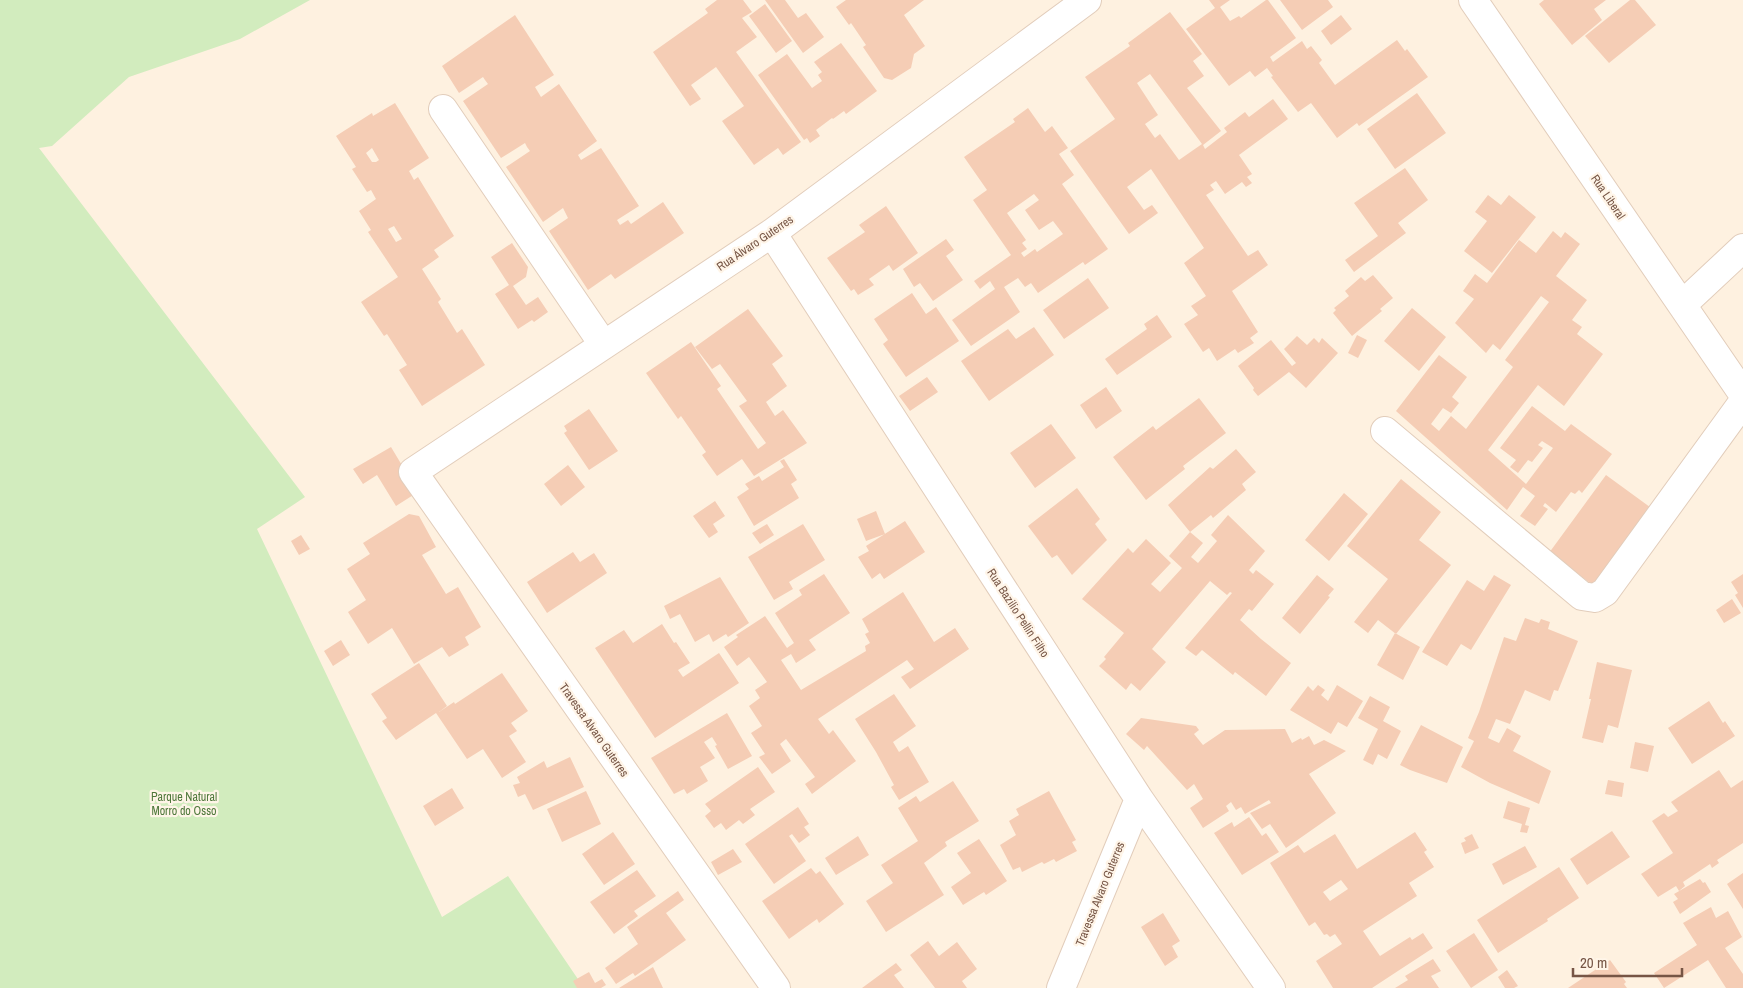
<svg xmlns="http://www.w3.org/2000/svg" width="1743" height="988" font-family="'Archivo Narrow',sans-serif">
<rect width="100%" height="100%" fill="#fef1e0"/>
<path fill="#d2ecbe" d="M0 0H310L240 39 129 77 52 146 39 148 305 497 257 529 442 917 508 876 584 988H0Z"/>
<path fill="#f5cdb5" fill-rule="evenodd" d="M717 0H743L752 12 742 18 757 37 736 52 801 142 783 155 778 148 754 165 722 121 744 106 716 67 691 85 701 99 690 106 653 52 708 13 705 9Z
M765 0H785L798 18 806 13 824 37 803 53Z
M846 0H924L904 15 925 46 914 54 911 68 892 80 884 78 863 47 866 45 851 23 849 25 836 7Z
M1209 0H1230L1220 7 1230 21 1239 16 1241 18 1266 0H1268L1296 38 1270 57 1273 62 1302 41 1307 49 1311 46 1322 60 1319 63 1335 85 1397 40 1405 51 1407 49 1428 77 1359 126 1357 123 1337 138 1311 103 1298 112 1271 77 1273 76 1267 68 1255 77 1250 71 1229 86 1186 29 1215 8Z
M1280 0H1328L1333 7 1302 30Z
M1544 0H1606L1594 9 1602 20 1572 45 1539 4Z
M1630 0H1635L1656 25 1609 63 1585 36Z
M765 4 792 41 776 53 749 16Z
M1170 12 1202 54 1193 61 1204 76 1187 88 1221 131 1203 145 1205 149 1227 132 1224 128 1245 112 1249 117 1273 99 1288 119 1239 155 1252 174 1247 177 1252 183 1246 187 1242 182 1225 194 1216 181 1210 185 1214 190 1206 195 1248 256 1258 250 1268 265 1232 291 1258 332 1250 338 1254 343 1238 353 1235 349 1217 361 1209 348 1203 352 1184 324 1198 315 1191 306 1206 296 1184 263 1204 248 1151 169 1127 187 1144 210 1152 205 1158 213 1129 234 1070 151 1115 119 1085 77 1130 46 1128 43ZM1150 74 1202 144 1179 160 1160 134 1155 138 1145 124 1158 115 1137 83Z
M515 15 554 75 535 87 541 97 559 84 597 141 578 155 581 160 601 148 639 206 617 220 620 225 628 220 631 224 663 202 684 233 615 279 611 274 588 290 549 231 568 218 563 208 543 222 506 167 530 151 527 147 525 143 501 158 463 101 488 84 485 80 483 77 459 93 442 66Z
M1341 15 1352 29 1331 45 1321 31Z
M841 43 877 91 846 114 844 111 833 119 832 118 816 130 820 136 810 143 807 138 804 140 758 75 787 54 812 88 822 81 818 75 822 72 814 62Z
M1417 93 1446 133 1395 169 1367 129Z
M395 103 429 158 409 171 414 180 418 177 454 236 434 250 439 257 422 269 441 299 438 302 457 333 462 329 485 365 422 406 399 370 407 365 387 334 384 336 361 302 398 277 368 232 371 230 359 211 376 199 371 190 367 192 352 169 356 167 336 136 372 113 373 116ZM372 148 379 160 376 162H372L366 153ZM394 226 402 239 396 242 388 229Z
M1028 108 1045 132 1052 126 1068 148 1059 154 1074 175 1062 184 1108 249 1085 265 1083 262 1038 293 1031 283 1025 287 1018 278 1004 287 1020 312 971 346 952 320 995 289 990 281 980 289 974 281 1011 255 973 200 987 190 964 157 1015 122 1013 119ZM1034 194 1039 200 1025 210 1039 230 1053 221 1063 234 1037 252 1035 249 1024 257 1021 253 1027 249 1022 243 1026 240 1007 213Z
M1405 168 1428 200 1398 223 1406 233 1354 272 1345 260 1378 236 1354 203Z
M1488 195 1501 205 1509 195 1536 217 1492 273 1464 251 1487 221 1475 212Z
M886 206 918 253 893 271 889 265 869 279 874 285 858 295 854 289 851 291 827 258 865 232 859 225Z
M1553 231 1561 238 1565 232 1580 244 1556 276 1587 300 1572 320 1582 327 1577 334 1603 354 1564 406 1538 385 1488 450 1526 484 1553 448 1542 441 1538 445 1543 448 1532 462 1528 460 1518 473 1510 467 1516 460 1500 448 1532 406 1565 431 1571 424 1612 454 1582 493 1579 490 1575 494 1571 492 1556 512 1545 503 1543 506 1548 509 1535 526 1520 516 1535 496 1523 487 1507 510 1396 411 1439 355 1467 377 1452 397 1459 403 1451 413 1443 408 1431 424 1439 431 1451 416 1466 429 1513 367 1505 360 1549 302 1541 296 1500 350 1493 344 1486 353 1455 323 1474 299 1463 291 1475 274 1487 283 1519 240 1536 253Z
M946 239 954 250 946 256 963 280 933 301 920 283 914 287 903 269Z
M512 243 528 267 526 277 513 286 526 305 538 297 548 312 534 322 532 320 518 329 495 294 509 285 491 257Z
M1373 275 1393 298 1380 309 1382 311 1352 336 1333 313 1336 310 1334 308 1349 296 1345 291 1361 277 1365 281Z
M1088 278 1109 308 1064 339 1043 310Z
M912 293 926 314 936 307 959 341 906 377 883 344 888 340 874 319Z
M1412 308 1446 337 1419 371 1384 341Z
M748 309 783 356 772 364 787 386 766 402 775 416 783 410 807 443 754 476 742 459 717 476 702 455 706 452 681 416 678 419 646 373 691 342 721 386 717 389 758 449 766 443 739 406 747 401 720 364 712 369 695 347Z
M1157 315 1172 337 1117 375 1105 359 1147 329 1144 324Z
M1034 327 1054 355 989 401 961 361 1008 329 1016 339Z
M1357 335 1367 340 1358 358 1348 353Z
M1297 336 1307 345 1314 338 1319 343 1322 338 1338 353 1306 388 1289 372 1258 396 1253 390 1254 388 1238 366 1271 340 1292 366 1296 363 1284 349Z
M927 377 938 392 910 411 899 396Z
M1106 387 1122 411 1096 429 1080 405Z
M1199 398 1226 433 1183 466 1185 469 1146 500 1113 457 1153 426 1156 430Z
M589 409 618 451 589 470 564 433 567 431 564 426Z
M1051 424 1076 458 1035 488 1010 453Z
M391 447 418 492 396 506 377 475 363 484 353 469Z
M1236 449 1256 472 1242 484 1246 490 1213 518 1211 515 1190 532 1168 505 1210 467 1213 469Z
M784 459 797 480 791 484 799 498 754 526 737 497 749 489 745 484 759 476 762 481 784 467 780 461Z
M568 465 585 487 561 506 544 484Z
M1606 475 1654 510 1597 588 1549 553Z
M1401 479 1441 512 1419 540 1451 565 1396 634 1378 620 1368 633 1354 622 1388 579 1347 546Z
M1077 488 1100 519 1095 524 1107 540 1072 575 1057 555 1052 558 1028 526Z
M1344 493 1368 514 1329 561 1305 540Z
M715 501 725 516 713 524 718 532 709 538 693 516Z
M876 511 885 534 866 541 857 519Z
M409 514 419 516 436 547 422 555 446 594 458 587 481 627 465 637 469 645 449 657 442 647 414 664 392 628 368 644 348 612 366 600 347 569 370 554 363 543Z
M1228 515 1265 551 1249 570 1253 574 1256 570 1274 584 1252 611 1249 609 1240 620 1261 639 1291 663 1266 696 1235 672 1233 675 1202 650 1196 656 1185 648 1232 593 1230 592 1227 595 1210 581 1152 649 1166 662 1140 691 1131 683 1126 690 1099 666 1106 659 1104 657 1124 633 1082 599 1128 548 1133 553 1146 539 1171 563 1151 584 1160 592 1182 568 1169 556 1190 532 1203 543 1191 557 1198 563 1217 541 1211 535Z
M905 521 925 552 884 579 880 573 872 579 858 557 869 551 866 546Z
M767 524 774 535 760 544 752 533Z
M803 524 825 560 789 582 793 589 774 600 748 557Z
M301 535 310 549 299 555 291 541Z
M573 552 580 562 594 553 607 573 547 613 527 582Z
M824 574 850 613 809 640 816 650 796 663 791 654 781 660 801 690 866 651 865 646 870 643 865 634 869 632 862 619 903 592 934 642 955 628 969 649 910 689 901 677 914 669 907 660 818 719 829 734 833 730 856 761 812 794 805 784 815 777 786 739 780 744 791 761 772 774 759 757 765 754 751 733 762 726 749 706 760 698 755 690 767 682 749 657 737 666 724 647 738 637 736 635 765 616 787 648 794 643 775 613 802 595 799 590Z
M1743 574V608L1735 595 1738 593 1731 582Z
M1317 575 1334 589 1328 596 1330 597 1300 634 1282 618Z
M1494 575 1511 585 1471 650 1461 644 1447 666 1422 652 1467 580 1484 591Z
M720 577 749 623 728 637 726 634 713 642 709 634 695 642 680 614 670 619 664 606Z
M1732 599 1741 613 1724 623 1716 610Z
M1525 618 1539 623 1541 619 1550 622 1548 629 1578 641 1558 691 1554 690 1550 701 1525 690 1510 724 1496 719 1488 738 1499 743 1507 728 1521 736 1513 751 1551 771 1539 804 1490 783 1461 767 1474 741 1468 738 1479 712 1504 637 1516 641Z
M662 624 674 643 676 642 690 663 678 670 683 677 719 653 739 683 655 738 595 648 624 630 633 643Z
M1395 633 1420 647 1403 680 1377 665Z
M341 640 350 655 333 666 324 651Z
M1597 662 1632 670 1618 728 1608 725 1603 743 1582 738 1591 699H1589Z
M419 663 447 706 439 712 454 702 455 704 502 673 528 711 511 723 517 731 509 736 526 762 502 778 483 749 467 759 436 713 396 740 382 721 387 718 371 694Z
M1318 685 1325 690 1321 695 1328 701 1337 685 1363 701 1347 727 1338 722 1331 734 1290 710 1308 686 1313 691Z
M894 694 916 726 893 742 899 752 908 746 929 782 899 800 891 787 894 785 876 752 855 719Z
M1370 696 1390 707 1383 721 1401 731 1387 759 1378 754 1373 765 1363 760 1378 729 1358 718Z
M1709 701 1723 723 1725 721 1735 736 1692 764 1668 728Z
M727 713 752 756 728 769 715 746 717 745 712 737 704 742 715 758 700 767 708 781 687 794 684 789 674 794 651 758Z
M1141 718 1196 726 1199 730 1194 734 1203 745 1225 730 1285 729 1292 743 1301 738 1302 740 1309 736 1314 745 1324 740 1346 751 1309 774 1336 813 1286 848 1270 824 1262 829 1250 813 1271 803 1269 800 1245 814 1241 807 1236 810 1231 802 1226 806 1229 811 1203 828 1190 808 1203 799 1194 784 1187 790 1147 746 1144 750 1126 734Z
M1421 725 1463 747 1447 783 1410 770 1400 765Z
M1635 742 1654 746 1648 772 1630 768Z
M570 757 584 787 533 810 525 794 518 797 513 785 520 783 517 777 544 761 547 768Z
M758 767 775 792 750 809 755 815 743 824 739 820 726 830 721 823 714 828 705 816 711 811 705 804Z
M1719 770 1731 788 1743 780V843L1717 860 1719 863 1712 868 1710 864 1683 882 1685 886 1679 891 1676 886 1658 897 1641 874 1673 853 1652 821 1664 813 1668 817 1678 811 1671 802Z
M1608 780 1624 783 1622 797 1605 794Z
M953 781 979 821 945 842 947 846 924 863 944 895 886 932 866 901 893 883 881 865 918 841 898 808 916 796 920 802Z
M452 788 464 808 435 826 423 806Z
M586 791 601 824 562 842 547 809Z
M1049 791 1076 840 1072 842 1077 851 1056 862 1054 859 1044 864 1042 862 1022 872 1020 867 1013 870 1000 845 1016 835 1009 821 1019 815 1016 809Z
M1508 801 1530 808 1525 825 1529 826 1527 833 1520 832 1522 824 1503 818Z
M798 807 809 824 804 827 810 835 799 843 792 834 789 836 806 861 774 884 745 844Z
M1249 817 1262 836 1266 833 1279 852 1242 875 1214 833 1232 822 1234 827Z
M1612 831 1630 857 1587 885 1570 859Z
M613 832 635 864 604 885 582 854Z
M1415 832 1427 850 1424 852 1434 867 1409 883 1417 896 1363 931 1380 956 1410 937 1412 940 1423 933 1433 948 1372 988H1333L1316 961 1342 944 1335 934 1330 937 1327 934 1324 935 1315 922 1309 926 1270 863 1298 845 1304 853 1335 834 1357 869ZM1341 880 1348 889 1330 901 1323 892Z
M1472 834 1479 848 1465 854 1461 843 1466 841 1464 838Z
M858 836 869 855 836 875 825 858Z
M979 839 1007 881 986 895 984 892 963 905 951 887 971 873 957 853Z
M1525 846 1537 867 1503 885 1492 864Z
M733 849 742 862 718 875 711 862Z
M1559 867 1579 898 1547 919 1548 921 1498 953 1477 920Z
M811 868 816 874 820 871 844 904 819 923 817 919 789 939 762 901Z
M637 870 656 896 634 911 638 916 614 934 590 902Z
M1743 873V909L1727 884Z
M1700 879 1703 883 1705 882 1711 892 1680 914 1673 902 1678 899 1674 894Z
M678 891 684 900 666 913 686 940 635 976 633 973 616 984 605 968 638 944 627 927Z
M1711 907 1716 918 1728 911 1742 937 1725 948 1743 974V988H1726L1708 960 1664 988 1654 973 1697 945 1683 923Z
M1163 913 1180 941 1172 946 1178 957 1165 966 1141 927Z
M1474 933 1498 970 1471 988 1446 951Z
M928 941 939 956 957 942 977 969 962 981 967 988H935L910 955Z
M1433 959 1441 971 1431 976 1439 988H1395L1408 980 1405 976Z
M1610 960 1626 982 1624 984 1627 988H1568Z
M896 963 902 970 894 975 904 988H862Z
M653 967 663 988H619Z
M1507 970 1518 986 1514 988H1505L1498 977Z
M589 972 595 983 602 979 606 985 601 988H577L573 981Z"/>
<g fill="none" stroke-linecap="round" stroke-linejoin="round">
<defs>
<path id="minor" d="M1473 0 1743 394
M443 109 603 344
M772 233 1139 799 1271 988
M1682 305 1743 248
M1385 431 1582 596 1595 598 1605 592 1743 402
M776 988 413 472 772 233 1087 0
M1061 988 1139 799"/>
</defs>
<use href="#minor" stroke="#e2cdbb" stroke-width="30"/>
<use href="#minor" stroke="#fff" stroke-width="28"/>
</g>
<g text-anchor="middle" stroke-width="4.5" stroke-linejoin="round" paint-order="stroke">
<g font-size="12" fill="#765545" stroke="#fff5e8">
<text transform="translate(1608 197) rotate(56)" y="4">Rua Liberal</text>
<text transform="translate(755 243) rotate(-34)" y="4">Rua Álvaro Guterres</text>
<text transform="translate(1018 613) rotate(57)" y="4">Rua Bazilio Pellin Filho</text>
<text transform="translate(594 730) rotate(55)" y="4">Travessa Alvaro Guterres</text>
<text transform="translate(1100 894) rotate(-68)" y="4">Travessa Alvaro Guterres</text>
</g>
<g font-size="12" fill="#4e773a" stroke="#fff5e8">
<text x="184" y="801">Parque Natural<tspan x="184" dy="14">Morro do Osso</tspan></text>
</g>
</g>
<path d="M1573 968v8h109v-8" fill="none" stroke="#765545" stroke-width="2.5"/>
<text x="1580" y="968" font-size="15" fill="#765545" stroke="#fff5e8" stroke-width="4" paint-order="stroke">20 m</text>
</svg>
